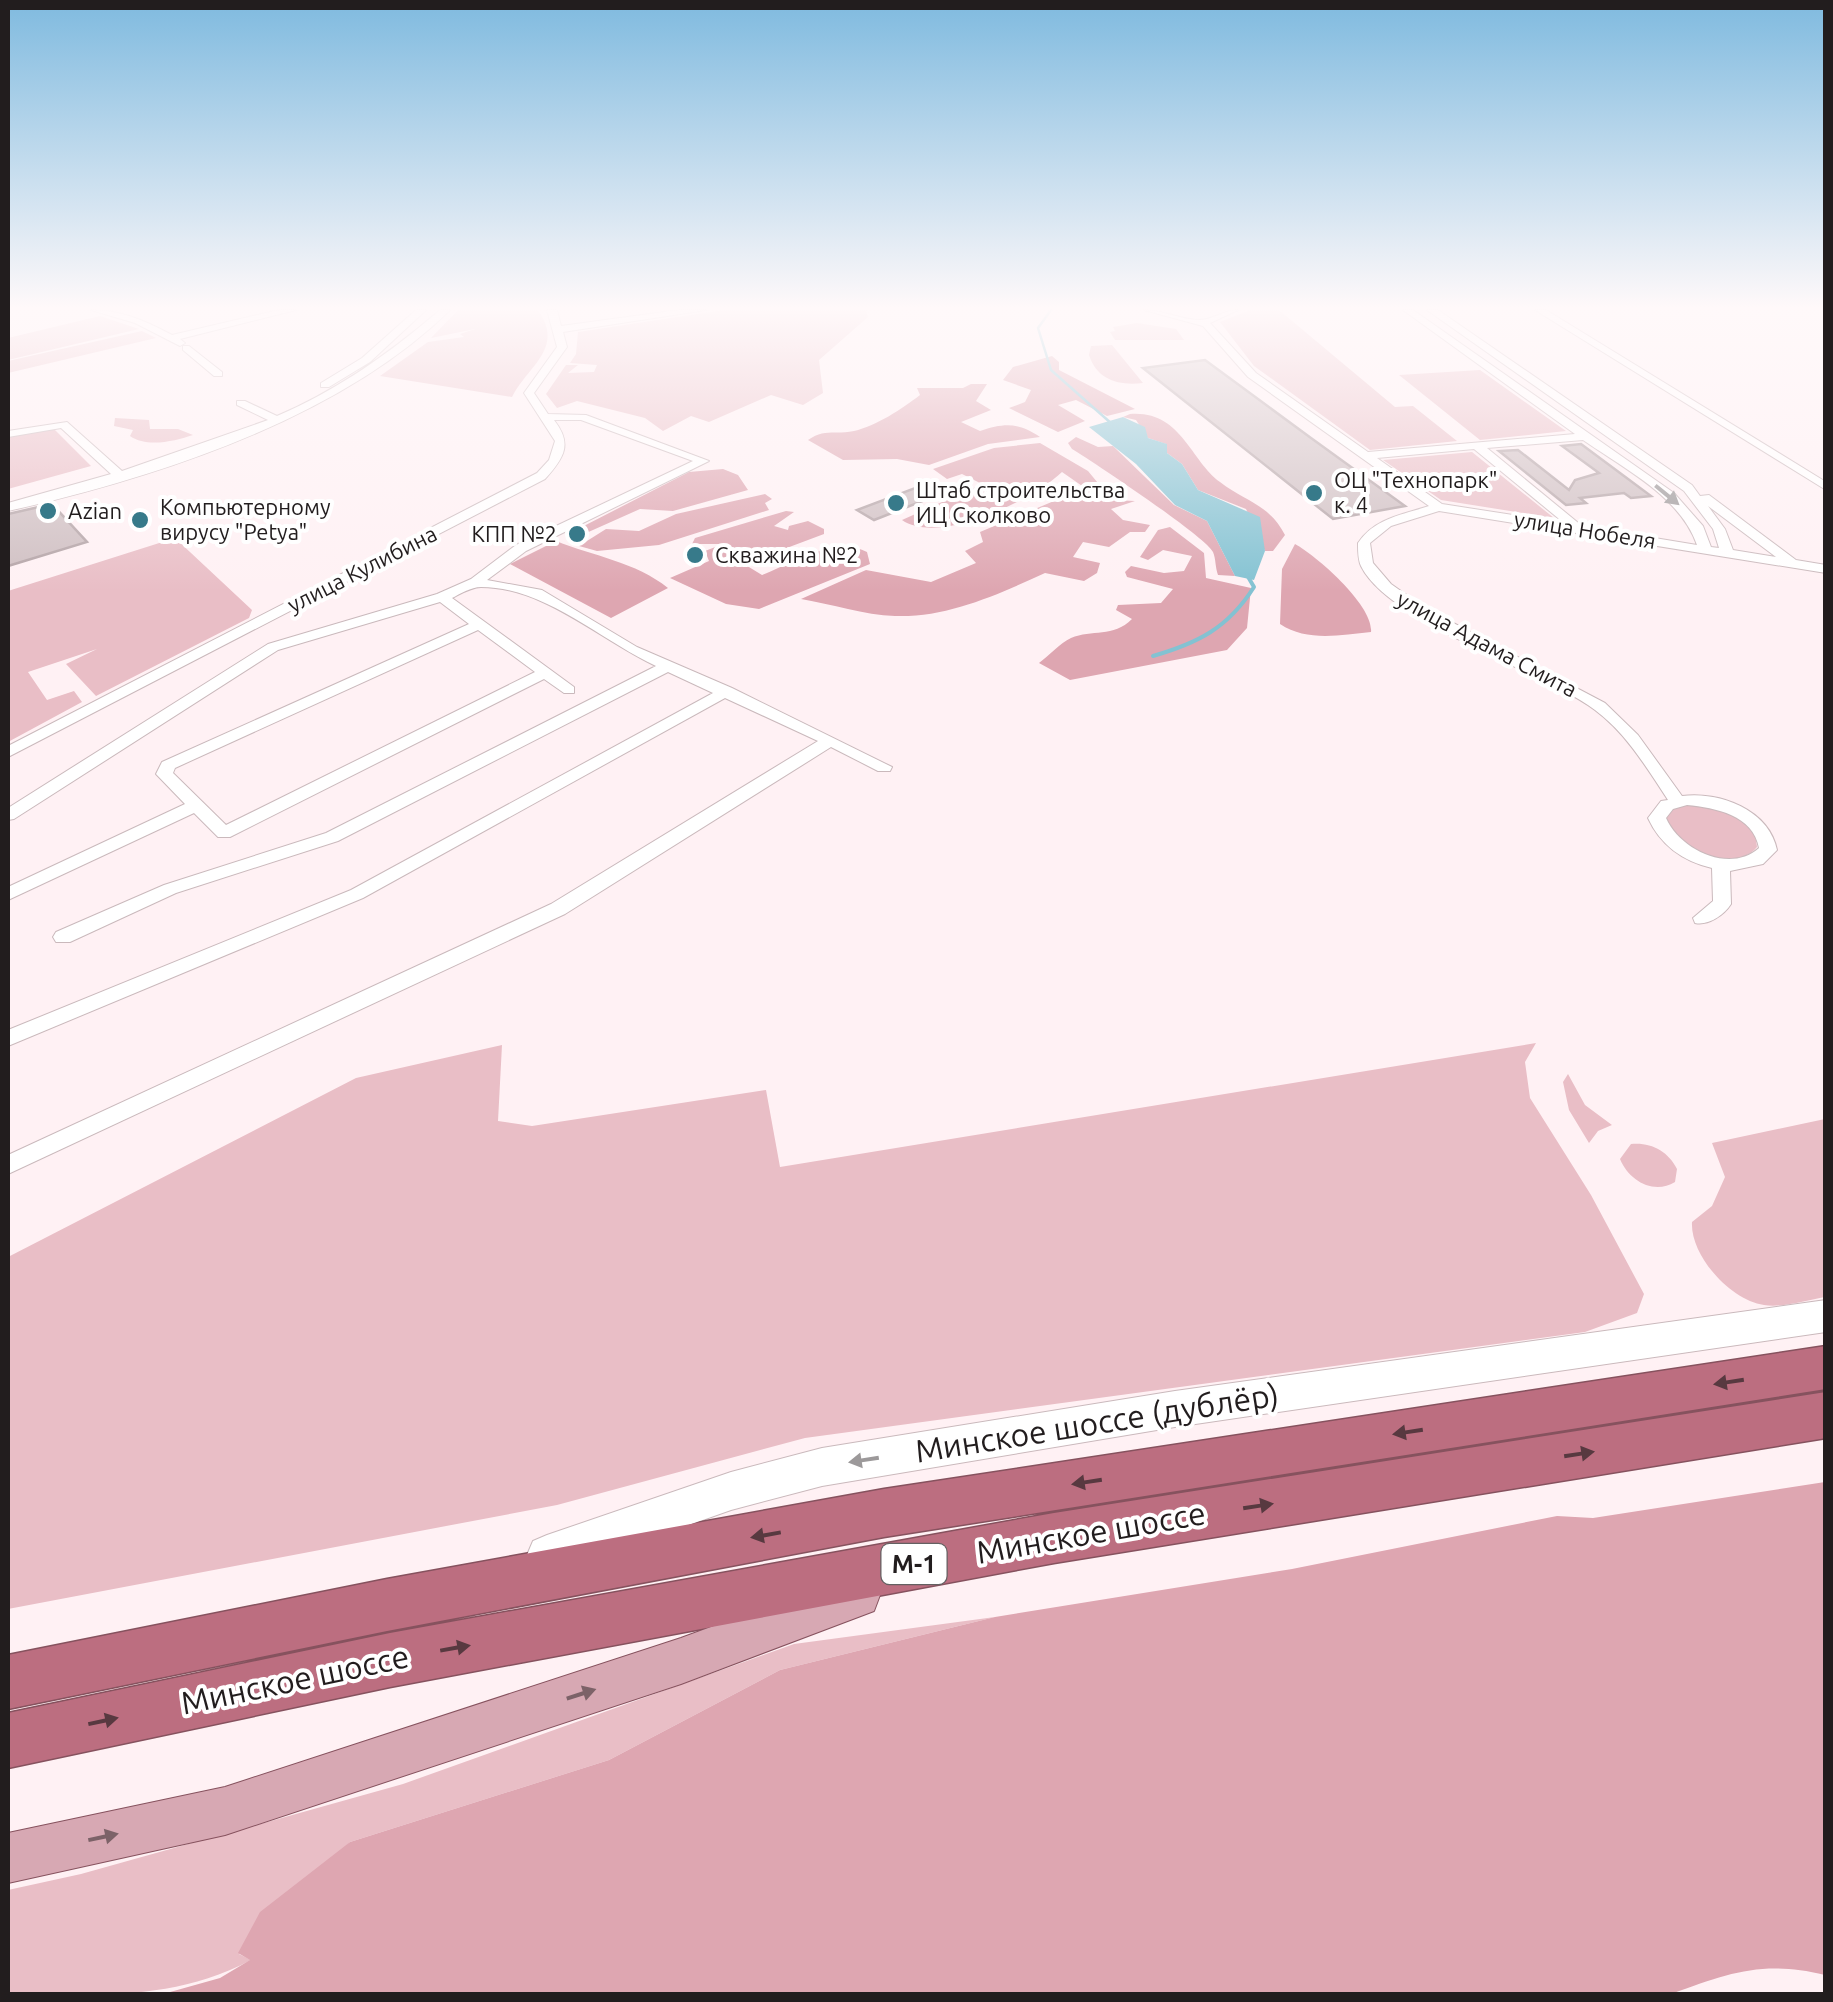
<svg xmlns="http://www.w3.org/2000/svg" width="1833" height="2002" font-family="Ubuntu,sans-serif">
<rect width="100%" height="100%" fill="#fff1f4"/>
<path fill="#e9bec6" d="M458 310H538C565 349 528 365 512 397L380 376 428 342 464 337 460 334 475 329 431 338Z
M724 310H866L868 317 819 360 823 393 803 405 771 395 709 422 691 416 663 431 645 418 577 401 557 408 546 394 566 365H578L568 373 594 372 597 365 570 363 576 354 578 332Z
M1250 310H1279L1395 407 1413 406 1457 441 1370 450 1254 366 1220 322Z
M100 316 139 329 8 360V338Z
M1137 323 1176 329 1184 340H1115L1110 332 1115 331 1113 327Z
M142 331 156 338 8 373V361Z
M1112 345 1143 383C1119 386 1097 380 1089 355L1091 346Z
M1480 370 1566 431 1480 440 1399 375Z
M115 418 149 420 150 429H178L193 435C175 441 147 448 130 436L133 430 114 426Z
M41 428H53L91 466 8 489V436Z
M1472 452 1554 518 1441 500 1383 460Z
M175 538 252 610 249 618 96 696 66 664 97 649 28 672 47 700 74 691 82 702 8 742V591Z
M1678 805C1705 805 1756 811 1757 847 1740 869 1691 858 1675 838 1670 832 1667 822 1664 815Z
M1536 1043 1525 1062 1530 1098 1591 1195 1644 1294 1637 1313 1585 1332 805 1438 557 1505 8 1609V1257L356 1078 502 1045 498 1121 532 1126 766 1090 780 1167Z
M1568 1074 1585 1105 1612 1125 1598 1131 1589 1143 1569 1110 1563 1082Z
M1825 1119V1297C1807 1300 1782 1308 1764 1305 1730 1300 1690 1255 1692 1222L1712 1206 1725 1177 1712 1143Z
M1631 1144C1651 1142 1668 1151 1677 1169L1675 1182C1654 1195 1629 1181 1620 1159Z
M995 1617 780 1670 609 1760 350 1842 239 1954 251 1960C171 2002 97 1994 8 1994V1890L81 1874 403 1784 794 1644Z"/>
<path fill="#dea6b1" d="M1052 356 1059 362V370L1135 409 1107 416 1076 400 1058 405 1085 421 1058 432 1009 408 1025 402 1031 390 1003 380 1013 367Z
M971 384H987L976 401 991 410 961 422 980 431C1004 423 1018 422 1040 437L988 444 929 465 897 459 843 460 808 440C825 428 835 435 854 431 876 426 902 409 920 395L917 388H963Z
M1130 414C1181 410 1190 460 1220 482 1246 502 1269 504 1285 535L1273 551H1265L1246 509 1198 490 1182 464 1167 453 1166 444 1148 438 1136 420 1123 417Z
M1076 437 1098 447 1113 446 1174 505 1207 521 1235 576 1218 575C1215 567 1216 559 1213 552 1206 537 1092 461 1072 449L1068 443Z
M1040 443 1088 471 1112 500 1135 501 1111 509 1123 520 1150 525 1145 532H1130L1109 547 1083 542 1073 557 1100 563 1097 573 1084 581 1045 573C999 594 947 618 895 616 864 615 832 604 801 599L866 570 931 582 976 563 965 551 983 542 980 532 1085 488 1062 472C1033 500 939 546 902 520L982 484 962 474 947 479 933 469 994 448Z
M723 469 738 475 748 490 673 511 640 509 584 534 576 530 689 472Z
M765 494 772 499 765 503 769 510 659 545 597 551 579 546 606 529 639 531 676 514Z
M786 511 794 512 774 526 788 530 789 526 808 521 824 529V534L744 564 762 575C792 563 837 535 867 552L870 564 759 609 726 604 670 578 709 561 705 551 723 544H692L695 538Z
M1170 527 1204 553 1206 578 1251 588 1247 628 1227 650 1070 680 1039 663C1049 656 1060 643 1071 638 1092 629 1113 638 1132 619L1116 610 1118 605 1161 603 1173 589 1127 577 1125 572 1131 566 1164 573 1184 571 1192 556 1163 550 1148 560 1140 557 1158 530Z
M556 541C593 556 636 562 668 588L611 618 510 564Z
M1295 544C1317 556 1374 606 1371 632 1340 635 1307 642 1280 624L1282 569Z
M1825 1482V1975C1763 1960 1729 1973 1671 1994H163L220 1978 250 1960 238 1953 260 1912 350 1842 609 1760 780 1670 995 1617 1292 1569 1557 1516 1593 1518Z"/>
<path fill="#83c2d2" d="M1123 417 1145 427 1148 438 1167 444V453L1182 464 1198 490 1260 517 1265 551 1254 580 1235 576 1207 521 1175 505 1136 464 1089 427Z"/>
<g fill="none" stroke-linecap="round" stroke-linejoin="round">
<path stroke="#83c2d2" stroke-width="2.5" d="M1051 310 1038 328 1051 370 1112 424"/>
<path stroke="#83c2d2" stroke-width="4" d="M1153 656C1198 643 1228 628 1254 587L1247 575"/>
</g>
<path fill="#cfbfc2" stroke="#b4a4a7" stroke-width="2.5" d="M1205 360 1311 438 1405 506 1333 519 1143 368Z
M1581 444 1651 496 1631 498 1624 493 1580 498 1586 503 1566 505 1499 451 1518 450 1569 490 1575 480 1599 473 1562 446Z
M931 482 948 491 874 520 857 510Z
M52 504 87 542 8 566V514Z"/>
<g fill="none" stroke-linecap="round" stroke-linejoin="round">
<defs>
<path id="street" d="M91 310C121 310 146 321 172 335L279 310H296L180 339 185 343 180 346 135 323Z
M416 310H426L370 362 329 387H321V383L362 358Z
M440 310H450C339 419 158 477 8 511V503L111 474 61 428 8 437V431L67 422 122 471 268 420 237 405V401H245L277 416C338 390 390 353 440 310Z
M547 310H557L561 326 679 310H706L563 332 567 347 534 393 548 414 586 415 709 461 526 551 487 580 542 590 637 647 732 688 892 767 890 771H878L831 747 565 914 8 1174V1155L551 904 818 741 725 698 363 898 8 1046V1030L351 890 713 693 668 672 338 841 176 893 70 942H56L53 937 56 932 164 885 326 833 656 666C600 640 545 587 481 587 471 587 460 594 452 598L574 687V693H564L544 679 230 837H218L194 813 8 900V887L185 804 156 774 162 762 469 624 440 602 278 650 14 819 8 820V808L268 644 437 594 471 579 516 545 693 461 581 420H554C573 444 564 458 545 479L8 757V746L537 473 549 460 555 441 524 393 557 347ZM478 630 535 672 226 825 173 773 175 768Z
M1144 310C1163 310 1181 320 1200 320 1212 320 1224 310 1238 310L1210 323 1256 373 1368 452 1575 434 1403 310H1413L1674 493 1703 526 1711 547 1719 548 1713 529 1684 491 1427 310H1438L1692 485 1700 496 1709 495 1796 560 1826 565V573L1439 511 1391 526 1370 543 1373 563 1391 584 1425 608 1605 703 1638 735 1682 796C1720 791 1769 810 1777 850L1763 864 1730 871 1731 904C1724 915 1708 926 1695 923L1693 918 1713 901 1712 868C1683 861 1661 846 1648 818L1661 801 1668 800C1647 768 1626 733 1595 710 1541 670 1389 623 1361 566 1358 560 1358 550 1358 543 1375 518 1402 515 1429 506L1248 377 1203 326ZM1583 440C1623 468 1680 496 1697 545L1582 526 1487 448ZM1474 449 1564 523 1442 504 1377 458ZM1708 506 1776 557 1733 550 1725 529ZM1687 805C1716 808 1753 815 1759 848 1730 874 1680 850 1666 818L1673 809Z
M1535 310H1546L1826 482V490Z
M183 346H189L222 372V376H214L183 350Z"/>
<path id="secondary" d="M1826 1300V1332L1175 1427 822 1486 731 1510 547 1575 533 1569 527 1555 533 1541 547 1535 731 1472 822 1448 1175 1391Z"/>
<path id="primary" d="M858 1573 874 1579 880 1595 874 1611 681 1684 225 1835 8 1883V1833L225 1787 681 1638Z"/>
<path id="highway" d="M1826 1346V1389L884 1537 387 1631 8 1709V1655L387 1579 884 1489Z
M1826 1392V1438L1054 1563 390 1687 8 1768V1713L390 1633 1054 1513Z"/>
</defs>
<use href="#street" stroke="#cab9bc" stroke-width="2"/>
<use href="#secondary" stroke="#cab9bc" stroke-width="2"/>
<use href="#primary" stroke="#86525e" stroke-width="2"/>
<use href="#highway" stroke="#86525e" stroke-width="3"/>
<use href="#street" fill="#fff" fill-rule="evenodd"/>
<use href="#secondary" fill="#fff" fill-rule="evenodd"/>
<use href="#primary" fill="#d7a8b3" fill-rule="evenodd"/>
<use href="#highway" fill="#bc6e80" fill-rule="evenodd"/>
</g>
<defs><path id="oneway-solid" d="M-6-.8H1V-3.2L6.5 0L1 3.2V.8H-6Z" transform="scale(2.5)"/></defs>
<g fill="#9c999a">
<use href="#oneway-solid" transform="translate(1667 495) rotate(39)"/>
<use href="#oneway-solid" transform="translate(864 1460) rotate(171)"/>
</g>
<g fill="#583940">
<use href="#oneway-solid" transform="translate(1729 1382) rotate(171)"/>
<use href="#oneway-solid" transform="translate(1408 1432) rotate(171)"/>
<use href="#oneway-solid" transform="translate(1579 1454) rotate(-9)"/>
<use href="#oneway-solid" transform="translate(1087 1482) rotate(171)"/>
<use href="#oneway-solid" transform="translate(1258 1506) rotate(-9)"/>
<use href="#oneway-solid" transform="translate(766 1535) rotate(170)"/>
<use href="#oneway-solid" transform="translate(455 1648) rotate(-10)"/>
<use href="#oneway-solid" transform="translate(103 1721) rotate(-12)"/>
</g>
<g fill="#7c6268">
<use href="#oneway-solid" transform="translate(581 1694) rotate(-18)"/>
<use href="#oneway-solid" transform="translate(103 1837) rotate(-12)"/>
</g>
<linearGradient id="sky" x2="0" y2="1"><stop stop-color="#7fbadf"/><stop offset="0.52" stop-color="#fff9fa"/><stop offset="1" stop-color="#fff9fa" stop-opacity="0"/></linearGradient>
<rect width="1833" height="591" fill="url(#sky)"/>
<g fill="#377a8a" stroke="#fff" stroke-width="4">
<circle cx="1314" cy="493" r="10"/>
<circle cx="896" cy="503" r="10"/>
<circle cx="48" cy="511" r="10"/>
<circle cx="140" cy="520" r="10"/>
<circle cx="577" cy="534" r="10"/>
<circle cx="695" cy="555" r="10"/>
</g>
<g text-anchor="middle" stroke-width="8" stroke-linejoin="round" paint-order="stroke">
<g font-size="22" fill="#221d1e" stroke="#fff" text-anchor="start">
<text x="1334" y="488">ОЦ "Технопарк"<tspan x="1334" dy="25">к. 4</tspan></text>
<text x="916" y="498">Штаб строительства<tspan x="916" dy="25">ИЦ Сколково</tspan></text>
<text x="160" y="515">Компьютерному<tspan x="160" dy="25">вирусу "Petya"</tspan></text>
<text x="68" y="519">Azian</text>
<text x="557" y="542" text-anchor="end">КПП №2</text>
<text x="715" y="563">Скважина №2</text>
</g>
<g font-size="22" fill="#221d1e" stroke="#fff">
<text transform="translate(1585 530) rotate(9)" y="8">улица Нобеля</text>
<text transform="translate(362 569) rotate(-27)" y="8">улица Кулибина</text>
<text transform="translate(1487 644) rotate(28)" y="8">улица Адама Смита</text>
</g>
<rect fill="#fff" stroke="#646162" stroke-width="2.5" x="881.5" y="1544" width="65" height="40" rx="8"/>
<g font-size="25" font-weight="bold" fill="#221d1e">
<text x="914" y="1573">М-1</text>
</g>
<g font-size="32" fill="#221d1e" stroke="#fff">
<text transform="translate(1097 1423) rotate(-9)" y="11">Минское шоссе (дублёр)</text>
<text transform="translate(1091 1533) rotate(-10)" y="11">Минское шоссе</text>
<text transform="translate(295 1680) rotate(-12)" y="11">Минское шоссе</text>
</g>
</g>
<rect width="1833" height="2002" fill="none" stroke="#221d1e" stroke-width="20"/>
</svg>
